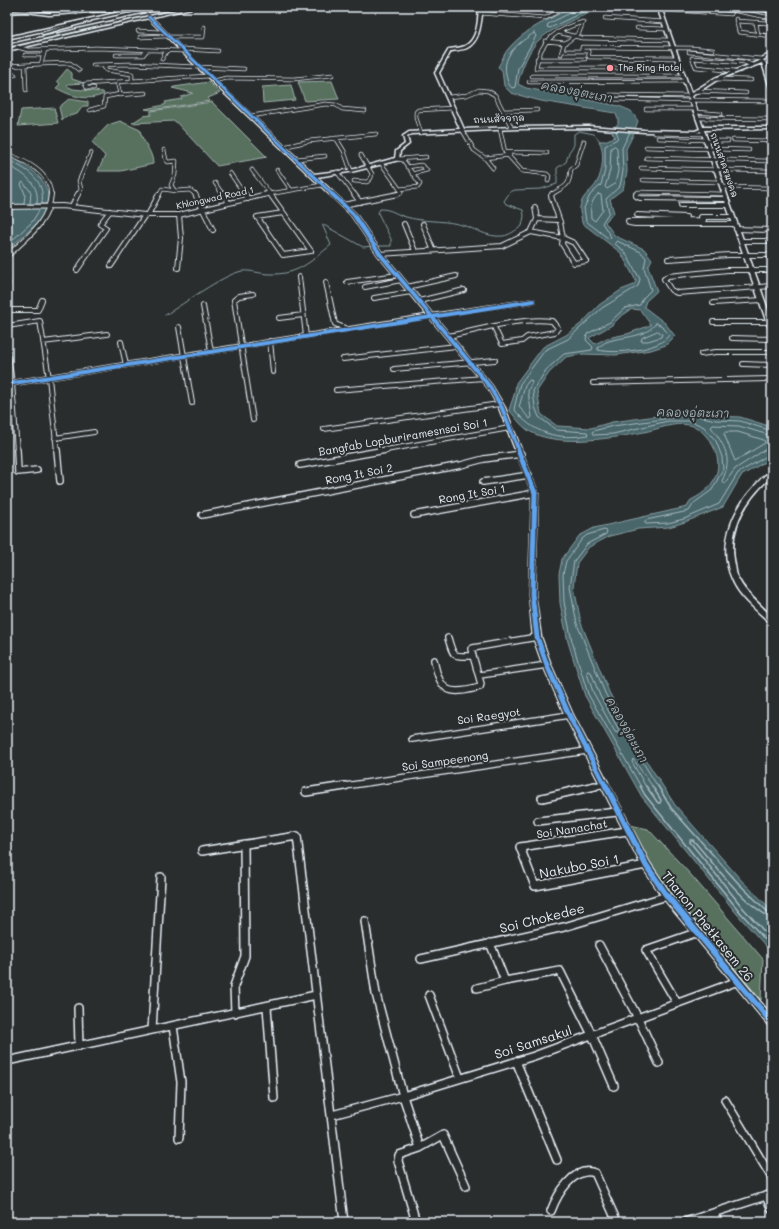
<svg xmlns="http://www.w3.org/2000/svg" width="779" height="1229" font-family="Mali,'Playpen Sans Thai',sans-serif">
<rect width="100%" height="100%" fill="#2a2d2e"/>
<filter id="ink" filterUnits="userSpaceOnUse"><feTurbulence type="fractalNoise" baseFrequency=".025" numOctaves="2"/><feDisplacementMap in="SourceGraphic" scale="8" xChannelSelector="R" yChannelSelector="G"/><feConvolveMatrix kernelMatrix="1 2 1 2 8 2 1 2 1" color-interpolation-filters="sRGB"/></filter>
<g filter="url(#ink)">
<path fill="#58715f" stroke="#a0b1ac" d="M67 69 72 73V79L84 83 68 84 67 86 73 89 103 92 104 94C87 102 71 96 56 88L60 84 57 81Z
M332 81 339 99 305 101 298 82Z
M209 82 220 93 208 98 210 101 151 110 145 109 164 105 166 104 165 102 182 99 181 97 193 93 172 88 174 87Z
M291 85 295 100 263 103 262 87Z
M69 99 88 102V106H83L77 114 65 117 62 120 59 107Z
M212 102 267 157 217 166 175 121 132 123 143 116 151 115V111Z
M54 108 58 123 18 126 21 110Z
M120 121 140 130C142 142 153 151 153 164L121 171H98L105 156 92 142 108 125Z
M630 825 648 829 691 875 763 959 761 1000 672 893 648 860Z"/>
<path fill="#48666b" stroke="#889ea3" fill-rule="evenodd" d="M573 7H601C583 17 555 26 540 39 530 47 520 71 518 84L526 88 619 106 631 111 638 121 633 135 626 149 627 172 623 189 610 199 614 213 605 222 615 236 644 249 652 259 648 267 657 291 646 301 644 307 665 323 675 336 666 345 651 350 616 355 583 354 566 357 549 373 537 391 541 414 557 426 591 428 612 422 694 411 716 416 740 417 772 427V455L768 460 741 476 723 507 685 522 669 527 638 529 610 536 589 547 577 563 574 587 581 623 609 692 637 746 675 805 742 881 772 910V953L737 914 642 797 585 696 568 642 560 603 559 574 562 559 579 536 594 528 687 507 691 500C719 487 727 460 706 436 702 431 696 426 689 425 674 422 659 429 644 432 615 438 560 447 533 433 523 429 516 418 509 410L515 392 516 383 543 347 566 335 582 323 599 305 621 290 634 285 636 281 621 253 582 223C582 218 579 212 580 207 582 194 593 191 597 182 603 172 605 150 599 141H604L615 137 611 130 618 124V118L615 113 541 101 511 93 504 86 502 70 498 67C502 61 504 53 509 48 525 29 551 18 573 7ZM632 309 640 310 651 325 627 334 607 338 595 344 589 338 612 325 620 317Z
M7 155C38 170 65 192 35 225 26 234 16 242 7 250V209L11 197 7 188Z"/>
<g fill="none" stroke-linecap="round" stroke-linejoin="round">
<path stroke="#a8b9c0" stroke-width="1" d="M573 7 572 12 548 24 547 27 550 28 593 7
M534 33 536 36 518 68 515 87 512 88C508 84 507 80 506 74 502 54 519 43 534 33Z
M616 131 618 136 617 139 605 146V170L601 185 590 195 584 208 586 221 609 239 611 237 602 223 609 212 606 199 620 186 623 171 622 148 630 132
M615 146 617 148 618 171 615 184 607 189 605 187 610 170 611 148Z
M7 160C26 168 46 180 42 203
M7 165C23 173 40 183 37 203
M598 194 601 195 603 210 595 221 591 218C590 208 591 201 598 194Z
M24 204 25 194 21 184 23 182 31 192 30 204
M617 241 641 252 646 258 644 268 651 290 643 298 640 305 625 308 610 322 587 334 586 340 593 347 592 350 564 354 546 370 533 391 535 407 539 417 556 430 587 432 588 435C558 440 533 434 514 409L520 384 545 350 568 339 602 308 638 286 640 279 625 252 615 244Z
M7 245 32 222 40 209
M656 323 662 326 669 335C659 351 615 354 598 350V347C602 345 605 342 609 341 625 336 646 338 656 323Z
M658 331 662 334 661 337 648 341H641L642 338Z
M530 380 532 382 528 391 532 417 530 419 519 407 525 386Z
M772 431 740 421 716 420 693 415 613 426 593 431 592 433 594 435 613 434 668 421H691L704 427 716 441 722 457 723 469 712 490 694 503 689 511 646 520 644 522 646 524 668 523 684 519 719 504 738 473 772 453
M726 432H738L764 440 765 443 735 461 724 434Z
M772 436 739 426 713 425 711 427C725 446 733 458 722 481L724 484 735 469 766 449 772 448
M588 671 591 672 600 696 619 730 618 733 615 732 593 692 587 673Z
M641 787 588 694 572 641 564 602 563 574 566 561 582 539 587 535 604 530 607 531 606 534 587 544 574 561 570 587 577 624 605 693 634 748 658 787
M646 787 632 762 633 759 653 787"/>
<path stroke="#a8b9c0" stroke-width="1.5" d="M640 786 645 795 740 912 772 947
M646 786 658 803H660L661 800 652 786
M658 786 671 808 739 884 768 912 772 913
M772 918C745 906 713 863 693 840H690V842L743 908 772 940"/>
<path stroke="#889ea3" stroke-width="1" d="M376 246H391V239L378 213 380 209C392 209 395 214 406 217 423 222 441 220 458 224 473 227 487 238 503 236 510 235 516 230 522 226L524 216 523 210 506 204 504 201 510 192 515 190 541 189 557 184V168L566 162 569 152 574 145V134L579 131 594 134 600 141
M165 315C184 304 222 275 242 271 251 270 261 274 270 274 298 275 310 262 331 245L322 224 363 247 373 246"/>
<defs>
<path id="minor-far3" d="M716 7 772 18
M659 9 731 14
M480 13 546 18 566 7
M605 18 664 22
M736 19 739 32 772 36
M736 21 767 23
M583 22C557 30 540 39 536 68H680
M756 22 758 35
M637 28 666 29
M138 31 163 32
M557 32 582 38 670 40
M140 37 167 36
M169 37H203L204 27
M545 41 566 43
M17 47 28 50 97 48 183 51
M182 49 218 51
M562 51H588L589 57 676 58
M582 51V47L691 48 713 50
M689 52 761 59
M561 54 564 44 579 33 583 22
M25 55H42
M116 55H143L147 50
M162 59 167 50
M537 59H585
M767 61 772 63
M41 64 70 63 79 70
M25 65 26 90
M93 65 130 64 244 69
M107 65 104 67 106 70 132 74V81
M7 66 41 64 45 50
M735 71 696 67 692 58 744 62 752 65
M7 74 15 75
M532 76H683
M716 79 751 80
M214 81 226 78 294 79 332 75
M529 82 684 81
M94 88H87L85 84 208 76
M696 91 746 93
M119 95 145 93
M610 95 690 96
M449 97 467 95 479 90 488 91 495 95 511 126
M609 99 692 101
M691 100 772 101
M646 109H695
M90 110 104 106 105 97 120 94 117 82
M504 111 537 110
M696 112 721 114
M251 116 326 104 336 105 342 109 365 111
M698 118 772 119
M500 129 505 152 522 171 547 174 549 176 548 181
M463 131 474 150 485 158 493 168
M421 133 416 118V112L418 110 453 108
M654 133 704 134
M336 138 344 151 351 171
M658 138 706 140
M733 140 772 141
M707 141H728
M283 147 309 141 376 134
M646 147 749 150
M164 150 166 160 168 162 176 161 175 175 171 185 174 190
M506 152 547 153
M7 154C26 161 50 172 51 195
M485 158 510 155
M646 158 772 161
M296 159 325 156
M381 163 401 191V193L395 195
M407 167 421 165 427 170 412 174
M641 168 772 171
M252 170 271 195
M277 170 291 190
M337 172 355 195
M230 173 245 195
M643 180 720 182
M354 181 367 182 371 178 372 174 361 155
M215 183 223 195
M722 187 772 188
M399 189 418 187 420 184 403 160 397 159 426 157
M78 195 81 189 79 181 91 153
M159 195 162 189 177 191 190 190 196 195
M263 195 322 185
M551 195C565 185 569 189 571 169L576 165 584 141
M636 195 638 192 724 194"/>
<path id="minor-far2" d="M195 194 213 230
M223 194 229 203
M245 194 248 199
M270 194 311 251 283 255 257 217 283 213
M354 194 360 202
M552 194 551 196 560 222 563 238
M636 194V196L640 198 726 199
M343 205 398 194
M681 205H728
M72 206 78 194
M7 207 62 206 145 215H179L267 194
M148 215 159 194
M637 215 686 217
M701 217H732
M703 217 704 220 628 221 629 223 635 224H735
M537 219 558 220
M404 224 415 251
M423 224 433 249
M736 229 772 230
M531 232 537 219 535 207
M563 238 574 243 586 261 574 263 562 244Z
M741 241H772
M380 254 502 246 531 232 563 238
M7 256C26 238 49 223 51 194
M668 259 729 255H772
M111 266 145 215
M178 268 181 238 179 215
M77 270 106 228 100 224 110 211
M772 270H728L668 276 664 279 671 290 677 293 772 286
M299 277 306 336
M326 282 335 324 347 329
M347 282 397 275
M365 287 401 280
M407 287 456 276
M7 289 8 283
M253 294 239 296 234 300 253 420
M374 298 411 292
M419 301 464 290
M713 303 762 300
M203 306 211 351
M7 310H38L42 300
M430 316 533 301
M279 318 303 315
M713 322H769
M7 326 40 321 49 378 57 451
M179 327 192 403
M448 336C482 330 517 317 552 321L558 328 555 332 527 337 522 341 502 344 494 327
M732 338 772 339
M270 341 273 372
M43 342 107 334
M121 342 126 365
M7 349 12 383 17 451
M701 354 716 352H772
M343 359 456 346
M743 364 772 365
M394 369 495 360
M593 383 772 379
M336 390 483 378
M324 429 499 404
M55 438 94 432
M380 451 510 428"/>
<path id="minor-far1" d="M17 450 18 472 37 470
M57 450 60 481
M300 465 386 450
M483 482 529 475
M202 515 461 465 484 459 521 454
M414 515 535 493
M473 656 471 649 473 648 537 637
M434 660C440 692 448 696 480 687L481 684 473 656C452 656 454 658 448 638
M480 675 547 665
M412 739 569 715
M338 787 586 751
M590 787 605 784"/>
<path id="minor" d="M306 792 345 786
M542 798 595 786
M538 821 617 812
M627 831 520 847 535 886 646 865
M202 851 297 836 344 1222
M365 921 376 994 403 1096 420 1148
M490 943 505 981 560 971 592 1035 614 1086
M599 945 638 1018 659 1063
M421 959 564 927 667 896
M477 988 505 981
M429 995 460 1078
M677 1003 646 950 698 932
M267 1007 274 1098
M78 1008 79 1046
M235 1013 234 986 245 956 244 844
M173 1026 181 1082 179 1138
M152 1030 161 877
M7 1061 316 995
M516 1061 557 1160
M725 1100 772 1178
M332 1115 403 1096 534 1056 738 981
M766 1197 772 1209
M551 1211C557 1195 574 1165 595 1173L617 1222
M714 1213 718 1222
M416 1222 398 1161 399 1155 420 1148 443 1135 466 1186
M685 1222 772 1194"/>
<path id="tertiary" d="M479 7H483C481 20 481 41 467 48 463 50 456 50 451 51L439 73 464 129 517 127 589 126 644 130 695 131 700 129 657 7H661L691 93 715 78 762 60 760 59 761 58 772 53V55L763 60C769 64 772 81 772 89L770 88 762 63 717 80 692 96 703 127H772V129L704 130 772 321V331L769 329 701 131 696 133 644 132 589 128 517 129 412 134 407 137 409 144 400 151 399 160 355 171 317 177 355 213 382 253 492 386 505 408 538 493 535 594 541 637 551 665 573 715 649 862 670 893 772 1016V1027L769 1026 664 899 643 868 565 715 543 665 533 637 529 594 532 493 499 408 488 388 430 318 7 386V382L427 315 378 255 351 215 198 68 147 17 150 16 200 66 314 174 355 169 395 158 396 151 405 144 403 136 409 132 460 129 435 73 449 49C454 48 460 48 465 46 478 39 478 20 479 7Z
M104 9 131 10 133 11 131 12 104 11 49 15 26 12 7 13V11L26 10 49 13Z
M772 471V476C745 500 727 529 735 565 736 570 736 576 739 580 746 594 761 605 772 617V624L770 623C757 610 739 597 732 579 718 547 731 512 754 487 759 481 765 474 772 471Z"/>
<path id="secondary" d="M143 7H151L7 39V37Z
M189 7H196L7 51V49Z"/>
<path id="primary" d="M175 7H182L7 47V45Z
M90 19 91 21 43 34 41 33Z"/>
</defs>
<use href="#minor-far3" stroke="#e8f1f8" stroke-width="4.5"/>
<use href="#minor-far2" stroke="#e8f1f8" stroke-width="6"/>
<use href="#minor-far1" stroke="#e8f1f8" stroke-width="8"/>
<use href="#minor" stroke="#e8f1f8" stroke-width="10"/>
<use href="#tertiary" stroke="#e8f1f8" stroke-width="3"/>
<use href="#secondary" stroke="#e8f1f8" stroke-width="3"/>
<use href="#primary" stroke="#e8f1f8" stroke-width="3"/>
<use href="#minor-far3" stroke="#2a2d2e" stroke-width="3"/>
<use href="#minor-far2" stroke="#2a2d2e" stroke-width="4"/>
<use href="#minor-far1" stroke="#2a2d2e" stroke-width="5.5"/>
<use href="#minor" stroke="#2a2d2e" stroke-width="7"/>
<use href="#tertiary" fill="#2a2d2e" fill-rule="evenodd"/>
<use href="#secondary" fill="#2a2d2e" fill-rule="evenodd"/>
<use href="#primary" fill="#2a2d2e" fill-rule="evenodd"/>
<defs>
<path id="rail" d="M743 7 772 13"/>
</defs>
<use href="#rail" stroke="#e8f1f8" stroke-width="2"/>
<use href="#rail" stroke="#2a2d2e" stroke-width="1" stroke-dasharray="2.5" stroke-linecap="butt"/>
<defs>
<path id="cycleway-far3" d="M149 17 333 195"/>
<path id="cycleway-far2" d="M332 194 353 214 380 254 490 387 502 408 519 451
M7 384 533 301"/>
<path id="cycleway-far1" d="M518 450 535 493 532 594 537 637 547 665 569 715 606 787"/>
<path id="cycleway" d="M606 786 646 865 667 896 772 1023"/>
</defs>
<use href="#cycleway-far3" stroke="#2a2d2e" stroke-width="4.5"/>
<use href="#cycleway-far2" stroke="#2a2d2e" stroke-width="6"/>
<use href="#cycleway-far1" stroke="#2a2d2e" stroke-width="8"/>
<use href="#cycleway" stroke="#2a2d2e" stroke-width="9"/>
<use href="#cycleway-far3" stroke="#60a3ed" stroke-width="3"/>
<use href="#cycleway-far2" stroke="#60a3ed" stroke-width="4"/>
<use href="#cycleway-far1" stroke="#60a3ed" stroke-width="5"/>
<use href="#cycleway" stroke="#60a3ed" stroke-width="6"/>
</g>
</g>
<circle fill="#ff9aa2" stroke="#2a2d2e" stroke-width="1.5" cx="610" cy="68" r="4"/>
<g text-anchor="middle" stroke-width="4" stroke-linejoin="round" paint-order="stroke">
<g font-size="9" fill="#e8f1f8" stroke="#2a2d2e" text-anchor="start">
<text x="618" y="71">The Ring Hotel</text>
</g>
<g font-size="9" fill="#e8f1f8" stroke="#2a2d2e">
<text transform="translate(499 119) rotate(-3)" y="3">ถนนสัจจกุล</text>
<text transform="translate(724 165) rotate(71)" y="3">ถนนสาครมงคล</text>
<text transform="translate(215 198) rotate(-12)" y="3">Khlongwad Road 1</text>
</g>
<g font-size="11" fill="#e8f1f8" stroke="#2a2d2e">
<text transform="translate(403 437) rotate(-10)" y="4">Bangfab Lopburiramesnsoi Soi 1</text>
<text transform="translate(359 474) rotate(-11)" y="4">Rong It Soi 2</text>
<text transform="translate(472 494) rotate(-10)" y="4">Rong It Soi 1</text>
<text transform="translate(489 716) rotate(-8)" y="4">Soi Raegyot</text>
<text transform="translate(445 761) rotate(-8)" y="4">Soi Sampeenong</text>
<text transform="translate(572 829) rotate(-9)" y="4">Soi Nanachat</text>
</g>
<g font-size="12" font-style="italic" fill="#a8b9c0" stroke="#2a2d2e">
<text transform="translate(577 92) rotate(11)" y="4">คลองอุ่ตะเภา</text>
<text transform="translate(693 413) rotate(1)" y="4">คลองอุ่ตะเภา</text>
<text transform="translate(627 730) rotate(61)" y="4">คลองอุ่ตะเภา</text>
</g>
<g font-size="13" fill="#e8f1f8" stroke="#2a2d2e">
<text transform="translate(579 866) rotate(-11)" y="5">Nakubo Soi 1</text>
<text transform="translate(542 918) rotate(-14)" y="5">Soi Chokedee</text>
<text transform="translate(708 926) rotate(51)" y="5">Thanon Phetkasem 26</text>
<text transform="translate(533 1042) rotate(-18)" y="5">Soi Samsakul</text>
</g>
</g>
<rect width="779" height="1229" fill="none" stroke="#2a2d2e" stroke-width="24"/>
<rect x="12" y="12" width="755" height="1205" fill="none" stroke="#e8f1f8" stroke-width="1.5" filter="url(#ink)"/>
</svg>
